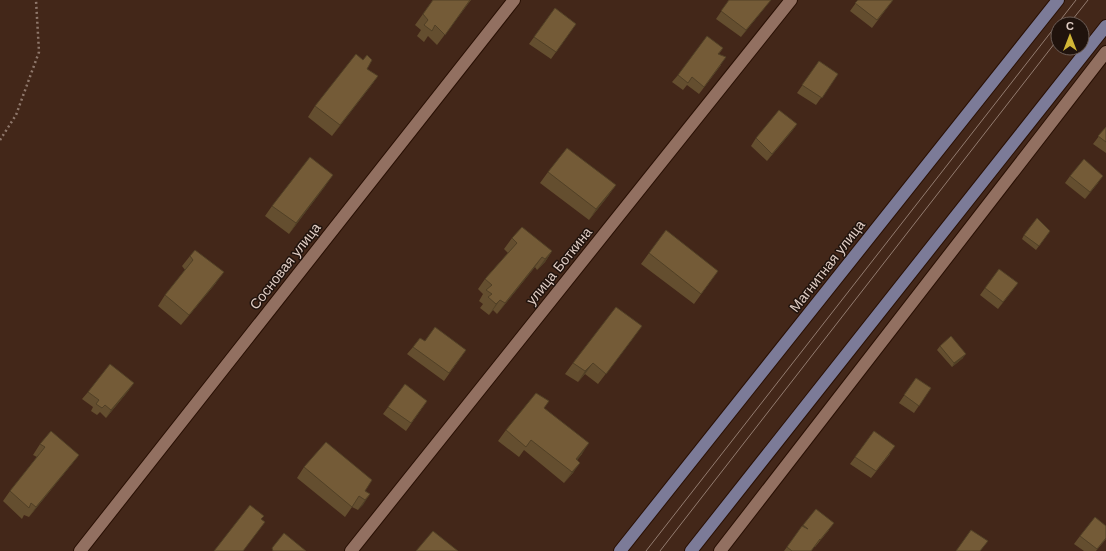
<svg xmlns="http://www.w3.org/2000/svg" width="1106" height="551" font-family="Helvetica,sans-serif">
<rect width="100%" height="100%" fill="#432719"/>
<g fill="none" stroke-linecap="round" stroke-linejoin="round">
<defs>
<path id="street" d="M80 551 514 0
M351 551 791 0
M720 551 1106 52"/>
<path id="primary" d="M620 551 1058 0
M691 551 1106 26"/>
</defs>
<use href="#street" stroke="#280f03" stroke-width="14"/>
<use href="#primary" stroke="#280f03" stroke-width="14"/>
<path stroke="#8f786c" stroke-width="2.5" stroke-dasharray="2 3" stroke-linecap="butt" d="M0 140 16 115 39 52 36 0"/>
<use href="#street" stroke="#927061" stroke-width="12"/>
<use href="#primary" stroke="#7c7b98" stroke-width="12"/>
<path stroke="#937c70" stroke-width="1" d="M1069 24 1088 0
M646 551 1076 0
M660 551 1058 39"/>
</g>
<path fill="#644e2f" d="M433 0H471L437 45 428 36 424 42 417 36 421 30 415 25Z
M729 0 766 6 741 37 716 19Z
M858 0H893L872 28 850 11Z
M555 8 576 24 551 59 529 44Z
M723 48 719 54 721 65 699 94 687 85 683 90 672 82 678 75Z
M819 61 838 74 816 105 797 93Z
M367 69 378 76 370 87 332 136 308 117 315 106Z
M797 124 792 131 767 161 751 146 756 138Z
M1106 127V153L1093 144Z
M548 172 616 185 608 196 589 220 540 183Z
M1070 176 1098 183 1085 199 1065 183Z
M326 185 289 234 265 216 272 206Z
M1050 231 1036 250 1022 239 1024 235Z
M512 238 552 251 545 262 537 270 535 267 497 314 493 310 489 315 480 308 483 304 479 301 483 294 478 289 485 279 508 253 504 249Z
M649 253 718 271 694 304 641 264Z
M190 256 216 283 181 325 158 306 165 295 185 270 182 266Z
M1018 283 998 309 980 295 985 288Z
M634 337 598 384 585 374 578 382 565 374 573 363Z
M425 341 466 350 444 381 407 354 413 347Z
M940 346 963 358 952 367 937 350Z
M916 378 931 388 914 413 899 403Z
M405 384 427 401 406 431 383 414Z
M129 390 106 418 100 412 97 415 91 411 93 407 82 399 88 392Z
M544 409 582 454 577 460 573 473 564 483 524 450 519 457 498 441 506 430Z
M874 431 890 454 871 478 850 464Z
M40 444 79 455 71 465 29 517 24 515 22 519 3 501 10 491 37 457 33 455Z
M304 467 365 491 370 494 358 510 352 507 345 517 297 478Z
M803 525 829 530 815 547H814L811 551H784Z
M1106 526V539L1096 551H1084L1074 544 1080 536Z"/>
<path fill="#514026" d="M771 0 766 6 741 37 746 30Z
M378 76 370 87 332 136 340 125Z
M797 124 792 131 767 161 772 154Z
M333 175 326 185 289 234 296 223Z
M1103 176 1098 183 1085 199 1090 192Z
M616 185 608 196 589 220 596 209Z
M552 251 545 262 537 270 545 259Z
M542 257 535 267 497 314 505 303Z
M224 272 216 283 181 325 189 315Z
M1018 283 1013 290 998 309 1003 302Z
M500 300 493 310 489 315 496 304Z
M966 354 963 358 952 367 954 363Z
M593 363 585 374 578 382 585 371Z
M134 383 129 390 106 418 111 410Z
M589 443 582 454 569 470 576 459Z
M79 455 71 465 29 517 36 507Z
M580 463 573 473 564 483 572 472Z
M370 494 363 505 358 510 365 500Z
M1106 538V539L1096 551Z"/>
<path fill="#745b37" stroke="#514026" d="M433 0H470L445 35 435 25 432 31 424 25 428 20 423 14Z
M729 0H771L746 30 721 11Z
M858 0H893L877 20 855 3Z
M555 8 576 24 556 52 534 37Z
M707 36 723 48 718 54 726 57 704 87 692 77 688 83 678 75Z
M356 54 363 60 367 55 372 60 367 69 378 76 340 125 315 106Z
M819 61 838 74 822 98 802 85Z
M779 110 797 124 772 154 756 138Z
M1106 127V142L1098 136Z
M567 148 616 185 596 209 548 172Z
M310 157 333 175 296 223 272 206Z
M1084 159 1103 176 1090 192 1070 176Z
M1037 218 1050 231 1039 246 1024 235Z
M522 227 552 251 545 259 542 257 505 303 500 300 496 304 488 297 492 294 486 290 492 285 485 279 517 243 512 238Z
M666 230 718 271 701 294 649 253Z
M195 250 224 272 189 315 165 295 193 260 190 256Z
M999 269 1018 283 1003 302 985 288Z
M616 307 642 326 606 374 593 363 585 371 573 363Z
M435 327 466 350 449 373 413 347 420 338 425 341Z
M951 336 966 354 954 363 940 346Z
M110 364 134 383 111 410 105 405 102 408 96 404 99 400 88 392Z
M916 378 931 388 919 406 904 395Z
M405 384 427 401 411 423 388 407Z
M536 393 549 401 544 408 589 443 576 459 580 463 572 472 531 440 526 447 506 430Z
M51 431 79 455 36 507 31 503 29 508 10 491 45 447 40 444Z
M874 431 895 446 876 471 855 457Z
M326 442 372 480 365 491 370 494 365 500 359 496 352 507 304 467Z
M250 505 264 516 261 519 265 522 243 551H214Z
M816 509 834 523 820 540V539L811 551H792L787 547 802 526 808 529 803 525Z
M1095 517 1106 526V538L1097 549 1080 536Z
M971 530 988 541 980 551H956Z
M433 531 458 551H416Z
M284 533 306 551H273L272 548Z"/>
<g text-anchor="middle" stroke-width="3" stroke-linejoin="round" paint-order="stroke">
<g font-size="14" fill="#e1cec5" stroke="#20130d">
<text transform="translate(285 266) rotate(-52)" y="5">Сосновая улица</text>
<text transform="translate(559 266) rotate(-51)" y="5">улица Боткина</text>
<text transform="translate(827 266) rotate(-52)" y="5">Магнитная улица</text>
</g>
</g>
<g transform="translate(1070 36)"><circle r="19" fill="#20130d" stroke="#6d5e57"/>
<path d="M0-3L7 15L0 10L-7 15Z" fill="#d2b736"/>
<text y="-6" font-size="11" font-weight="bold" text-anchor="middle" fill="#e1cec5">С</text>
</g>
</svg>
